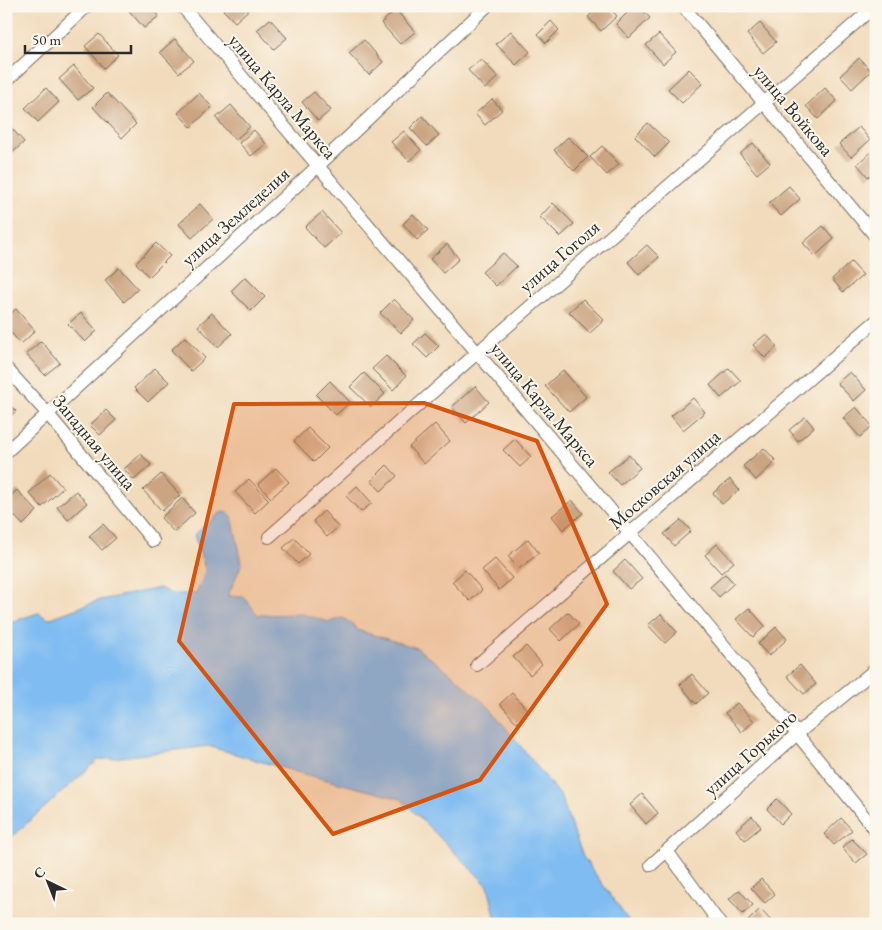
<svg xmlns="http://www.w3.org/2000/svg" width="882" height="930" font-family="'EB Garamond',serif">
<rect width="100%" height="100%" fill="#fbf7ec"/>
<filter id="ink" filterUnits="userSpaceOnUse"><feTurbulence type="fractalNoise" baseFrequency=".02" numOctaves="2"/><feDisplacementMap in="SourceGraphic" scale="10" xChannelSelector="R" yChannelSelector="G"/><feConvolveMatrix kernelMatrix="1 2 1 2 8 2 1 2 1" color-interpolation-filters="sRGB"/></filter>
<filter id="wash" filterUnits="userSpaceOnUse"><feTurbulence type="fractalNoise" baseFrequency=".0096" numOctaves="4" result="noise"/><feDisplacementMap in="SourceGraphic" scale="20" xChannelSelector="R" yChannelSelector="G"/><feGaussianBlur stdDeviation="1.12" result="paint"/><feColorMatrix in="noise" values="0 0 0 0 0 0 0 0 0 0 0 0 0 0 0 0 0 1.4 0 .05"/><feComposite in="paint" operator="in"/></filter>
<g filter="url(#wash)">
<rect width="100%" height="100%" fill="#f2dbbc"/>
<path fill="#7fbcf2" stroke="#55748e" d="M226 512 232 516 242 563 228 596 244 597 258 615 303 614 329 622 343 618 354 625 357 630 417 648 454 676 489 707 560 795 583 857 631 924H497L488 886 401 799 300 773 208 746 98 760 6 842V624L38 613 48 619 100 600 160 588 171 594H196L206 571 194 535 220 513Z"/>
<g id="blocks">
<path fill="#cba481" d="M125 6H151L159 16 144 28Z
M227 6H253L235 22 223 10Z
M599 6H608L617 16 601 31 588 17Z
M634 6H639L650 18 629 38 616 24Z
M396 10 415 32 400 44 381 23Z
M270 19 287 38 274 49 257 30Z
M551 21 559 30 546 43 538 34Z
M760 23 776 42 763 53 747 34Z
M511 31 530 52 516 65 496 44Z
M99 34 118 55 104 68 85 46Z
M659 34 676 52 663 64 646 45Z
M175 39 194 61 179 73 160 52Z
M364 40 383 62 369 75 349 53Z
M859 58 871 71 852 89 840 76Z
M481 59 498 77 485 89 468 70Z
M74 66 93 88 78 100 59 79Z
M689 69 703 83 682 103 668 89Z
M46 88 59 102 38 122 25 108Z
M825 88 837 101 818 119 806 106Z
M314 92 331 110 318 121 302 102Z
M107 93 136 124 122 138 93 107Z
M199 93 212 107 191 127 178 113Z
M492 99 502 110 485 125 475 114Z
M231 105 250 127 235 140 216 118Z
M422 116 439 135 427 146 410 128Z
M6 122 24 142 10 155 6 151Z
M648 123 669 143 655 157 635 136Z
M859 127 870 140 851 157 839 144Z
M254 130 266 144 251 156 239 143Z
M404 131 421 150 409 161 391 142Z
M568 137 588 157 574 171 554 150Z
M753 143 770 163 757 174 740 154Z
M602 146 619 164 607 175 590 157Z
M876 148V171L868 177 857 164Z
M789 186 800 199 781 216 769 203Z
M553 203 574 224 560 237 540 217Z
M200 204 213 219 192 238 179 224Z
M322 212 341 233 324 248 305 227Z
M413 214 428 230 417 240 403 224Z
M823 226 834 239 815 256 803 243Z
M156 243 170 256 149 277 136 263Z
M447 244 459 259 443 273 430 259Z
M647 245 659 257 639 275 628 262Z
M503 253 517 266 496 286 482 272Z
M851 262 863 275 843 292 832 279Z
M119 268 138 289 124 302 105 280Z
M245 277 265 297 251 311 231 291Z
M394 299 414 320 401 333 380 313Z
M583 299 604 320 590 333 569 312Z
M16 309 35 331 21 344 6 327V318Z
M81 313 97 331 85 342 68 324Z
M212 313 232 334 218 347 198 326Z
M425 333 439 346 427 358 413 344Z
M766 334 777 347 765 358 753 345Z
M185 337 205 358 191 371 171 350Z
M41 341 60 363 45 375 26 354Z
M386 356 406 376 393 390 372 369Z
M155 368 169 382 148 402 134 388Z
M729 368 741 381 721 398 710 385Z
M563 370 586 397 569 412 545 386Z
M850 372 866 390 854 401 837 383Z
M364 373 385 394 371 407 350 387Z
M330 381 350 402 336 415 316 395Z
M475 386 489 402 466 423 452 407Z
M693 398 705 412 683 430 671 416Z
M6 402 16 411 6 420Z
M856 407 872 426 860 437 843 418Z
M106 410 116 420 100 435 90 425Z
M805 417 814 427 798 441 789 430Z
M435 424 450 441 424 464 409 447Z
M308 428 328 448 314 462 294 441Z
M515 439 531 457 520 467 503 450Z
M764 448 776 461 756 480 743 466Z
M141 454 151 465 134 480 124 469Z
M629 455 640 468 620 485 608 472Z
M387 465 397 476 381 491 371 481Z
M276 468 289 482 271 498 258 484Z
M50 473 63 488 42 507 29 493Z
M161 474 180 495 162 511 143 490Z
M249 479 269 500 255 513 235 492Z
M730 479 739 490 722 504 713 493Z
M357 486 372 503 361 512 346 496Z
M17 490 37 511 23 525 6 507V501Z
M76 491 87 503 68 520 57 507Z
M182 498 195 513 174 532 161 518Z
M572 500 583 513 563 530 552 516Z
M324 511 338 527 327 537 313 521Z
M681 520 691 531 674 546 664 534Z
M103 524 116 538 102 550 89 536Z
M294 538 309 554 298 564 283 548Z
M528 539 539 553 519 569 508 556Z
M717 544 734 562 721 573 705 555Z
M495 559 512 578 499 590 482 570Z
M625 560 642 579 629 589 613 571Z
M465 570 482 590 470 601 452 582Z
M725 574 734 583 719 597 710 587Z
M749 608 765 626 753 637 736 619Z
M568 612 579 624 561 641 550 629Z
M661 614 677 632 665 643 648 625Z
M776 627 787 639 769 656 758 644Z
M526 646 542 664 530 675 513 657Z
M800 665 816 684 804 694 787 676Z
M692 674 708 693 696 704 680 685Z
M512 693 529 712 517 723 500 704Z
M737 703 754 721 742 732 725 713Z
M642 794 658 813 646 824 630 805Z
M777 799 791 814 781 824 767 809Z
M752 816 761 827 745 840 736 830Z
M841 818 852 830 834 845 824 834Z
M852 839 867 854 856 863 842 848Z
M761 879 775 894 765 903 751 888Z
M739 890 753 905 743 914 729 899Z
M760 909 774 924H751L748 921Z"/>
</g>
</g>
<g filter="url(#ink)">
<use href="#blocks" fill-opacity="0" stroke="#71695e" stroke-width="1"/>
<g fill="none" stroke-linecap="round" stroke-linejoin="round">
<defs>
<path id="minor" d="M182 6C414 280 650 551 876 831
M683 6 876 237
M6 81 87 6
M6 368 47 413 153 541
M6 452 318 166 487 6
M269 537 477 353 875 6
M477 665 876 321
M667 851 720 924
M651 865 798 733 876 669"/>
</defs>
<use href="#minor" stroke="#71695e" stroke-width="14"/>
<use href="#minor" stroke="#fff" stroke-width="12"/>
</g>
</g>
<path fill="#d5540f" fill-opacity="0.2" stroke="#d5540f" stroke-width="4" stroke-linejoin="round" d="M424 403 537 441 607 604 480 780 333 834 179 641 234 404Z"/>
<g text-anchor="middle" stroke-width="4" stroke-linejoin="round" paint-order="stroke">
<g font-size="19" fill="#2b2b2b" stroke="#fbf7ec">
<text transform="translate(283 96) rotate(50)" y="7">улица Карла Маркса</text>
<text transform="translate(794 110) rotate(50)" y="7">улица Войкова</text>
<text transform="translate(235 216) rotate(-42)" y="7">улица Земледелия</text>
<text transform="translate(559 256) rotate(-41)" y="7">улица Гоголя</text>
<text transform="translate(545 404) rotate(50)" y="7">улица Карла Маркса</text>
<text transform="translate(95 442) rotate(50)" y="7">Западная улица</text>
<text transform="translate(664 479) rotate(-41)" y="7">Московская улица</text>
<text transform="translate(750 752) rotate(-42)" y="7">улица Горького</text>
</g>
</g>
<rect width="882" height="930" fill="none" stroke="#fbf7ec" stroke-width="25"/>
<g transform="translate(48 882) rotate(317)" stroke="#fbf7ec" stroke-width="4" paint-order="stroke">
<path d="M0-4L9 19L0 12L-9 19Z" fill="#2b2b2b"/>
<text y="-8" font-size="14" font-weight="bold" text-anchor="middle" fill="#2b2b2b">С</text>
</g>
<path d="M25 45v8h106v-8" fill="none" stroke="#2b2b2b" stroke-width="2.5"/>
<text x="32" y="45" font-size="15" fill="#2b2b2b" stroke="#fbf7ec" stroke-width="4" paint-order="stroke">50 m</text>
</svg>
